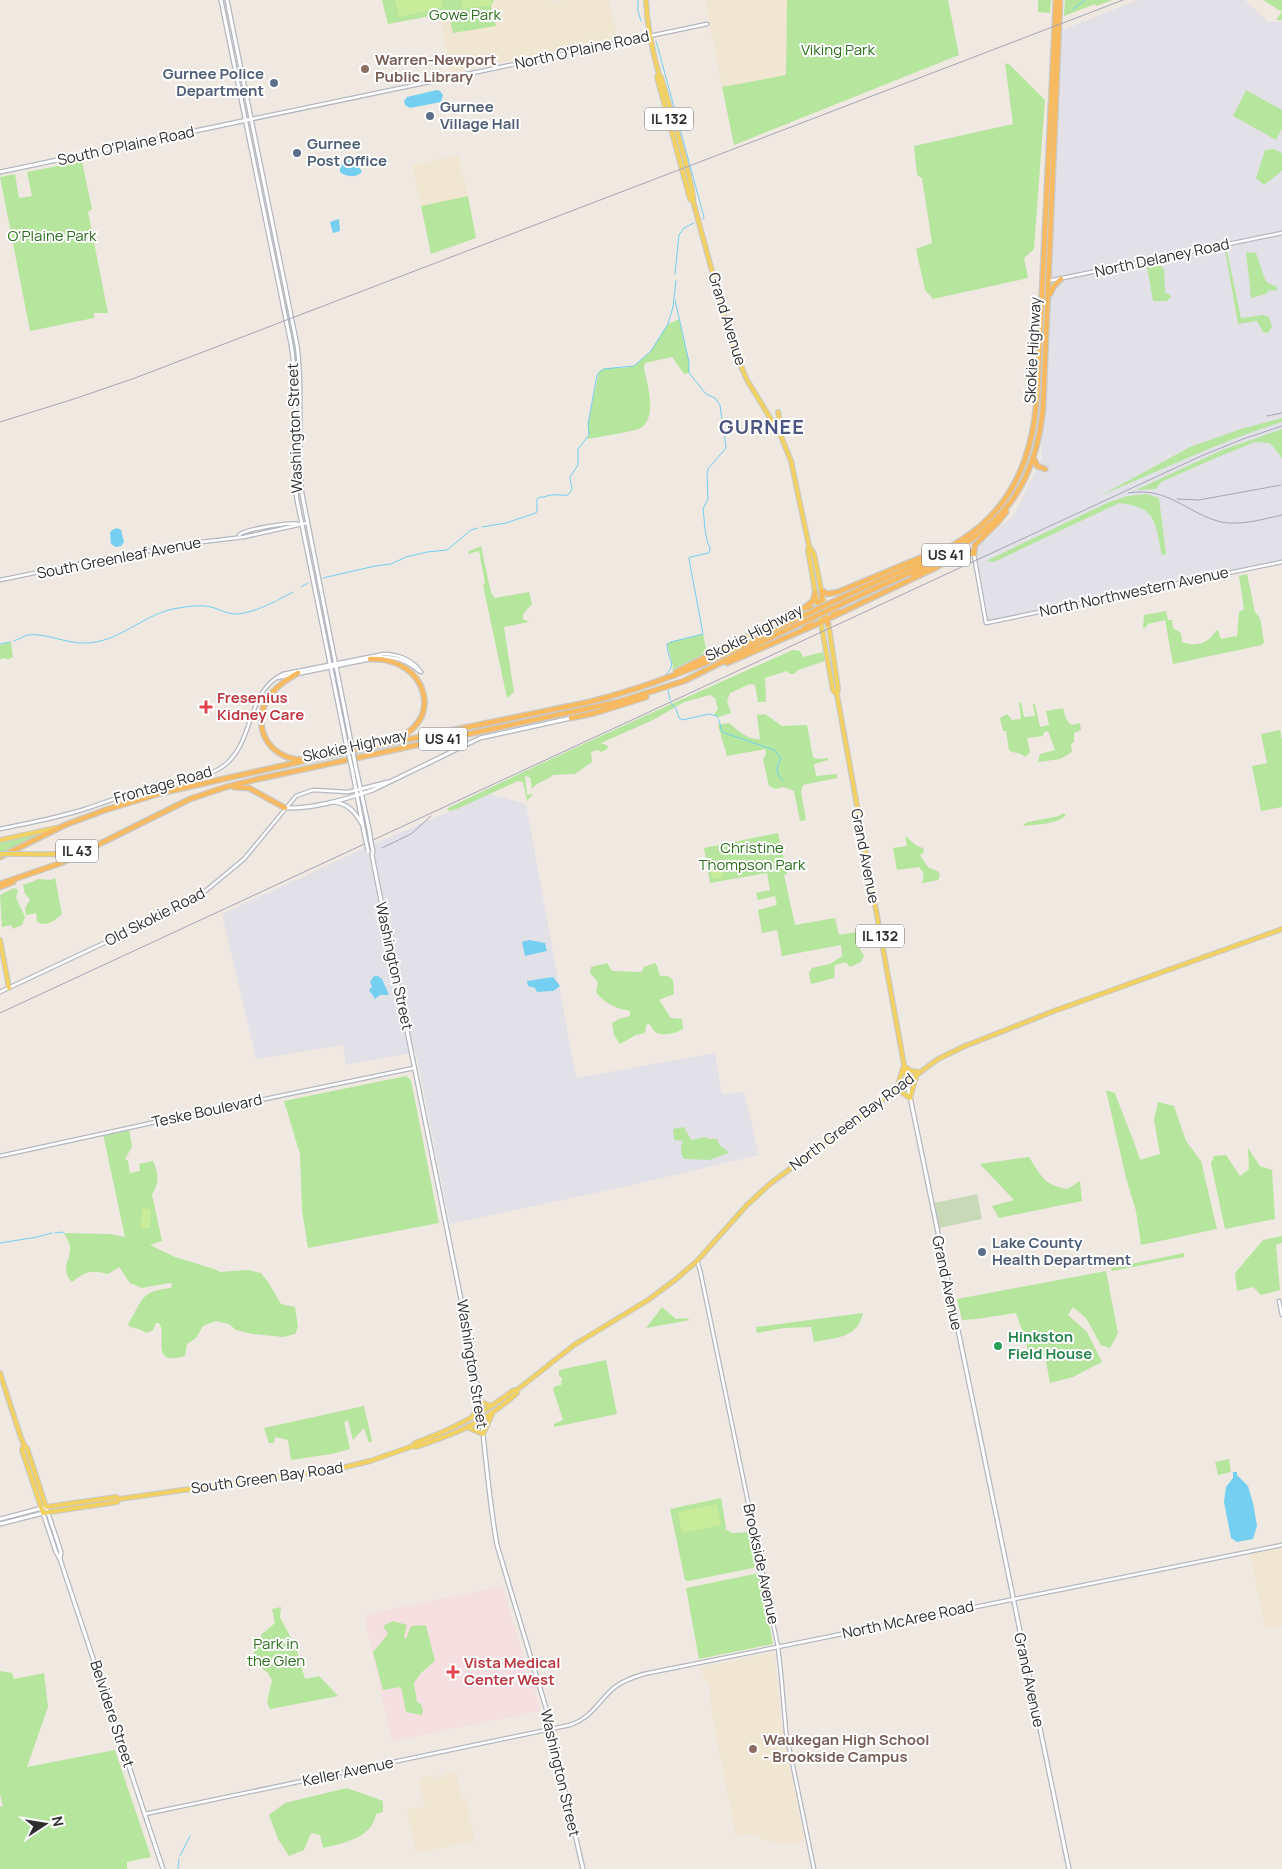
<svg xmlns="http://www.w3.org/2000/svg" width="1282" height="1869" font-family="Manrope,sans-serif">
<rect width="100%" height="100%" fill="#efe9e1"/>
<path fill="#e3e1e8" d="M1137 0H1245L1268 22 1282 21V562L986 623 971 552 1014 515 1042 457 1040 432 1062 30Z
M490 794 526 804 576 1078 715 1053 722 1094 744 1092 759 1155 628 1186 450 1224 416 1052 346 1065 343 1045 256 1059 222 914 380 841Z"/>
<path fill="#f0e6d1" d="M382 0H547L554 2 562 0H609L617 38 451 73 439 15 388 24Z
M705 0H787L786 75 722 87Z
M459 155 468 196 421 206 412 165Z
M1282 1548V1626L1265 1629 1250 1554Z
M774 1652 781 1721 805 1841 791 1844 775 1843 749 1834 736 1835 713 1722 709 1683 704 1680 701 1668Z
M456 1771 462 1798 466 1797 475 1841 416 1853 407 1810 425 1806 419 1779 436 1775 437 1779 444 1778V1774Z"/>
<path fill="#f5dfe0" d="M502 1586 541 1711 392 1741 364 1615Z"/>
<path fill="#b6e59e" d="M382 0H494L491 6 496 26 453 33 450 20 446 13 388 24Z
M787 0H948L959 55 734 145 722 87 786 75Z
M1038 0H1051L1050 13 1038 12Z
M1065 0H1112L1096 6 1095 4 1064 16Z
M1263 0H1282V20H1276L1282 12Z
M1005 63 1010 65 1045 100 1034 249 1024 258 1028 278 933 299 925 290 916 249 932 243 922 178 917 175 914 146 1013 124Z
M1246 90 1282 110V129L1276 140 1233 116Z
M1274 149 1282 153V171L1264 185 1256 178 1265 150Z
M82 161 92 209 88 212 108 313H94V318L30 331 0 177 15 174 19 198 32 196 27 172Z
M468 196 476 238 431 254 421 206Z
M1225 250 1227 251 1241 318 1263 315 1269 317 1272 327 1268 333 1263 332 1257 321 1238 324Z
M1246 252 1256 253 1266 282 1277 287V290L1268 291 1266 294 1251 298Z
M1158 264 1164 269 1165 292 1170 295 1171 297 1167 301H1153L1147 267Z
M285 301C300 349 300 404 296 455V369Z
M679 319 689 362V373L684 374 672 357 645 363 644 368C647 385 658 415 641 428 636 431 595 438 587 439L589 435 588 424 599 371 608 368H623L634 366 651 351 668 324Z
M1282 418V422C1220 441 1162 470 1102 495L1190 447 1241 429Z
M1282 429V458L1270 443 1255 442 1218 457 1161 482 1156 489 1136 490 1222 450Z
M1147 494 1159 498 1166 554 1162 555C1154 521 1158 508 1119 503L994 562 986 561 1107 503 1127 496Z
M481 546 491 593 495 598 529 592 532 604 523 614V619L529 622 504 627 514 692 507 698 483 585 485 583 479 551 468 554 469 551Z
M1247 574 1255 612 1260 618 1264 642 1262 645 1173 664 1165 620 1148 624 1146 627 1143 628 1144 615 1166 611 1168 620H1172L1173 628 1181 633 1182 642C1197 647 1207 644 1216 631L1218 630 1221 639 1237 636 1239 612 1244 609 1239 576Z
M703 634 707 653 672 670 673 666 667 644 671 642Z
M11 642 13 657 7 660 6 658 0 659V645Z
M793 650 800 651 803 657 823 652 825 661 798 670 794 674H790L787 671 765 678 766 702H758L755 685 750 684 730 693 727 701 731 713 719 717 714 714 718 709 715 698 710 695 684 702 653 720 601 743 608 746 607 749 601 752 598 750 591 752 592 762 575 774 553 775C546 781 538 781 532 789L530 777 525 776 527 795 533 794 527 801 523 782 518 781 457 809 450 811 447 810 448 808C561 753 677 701 793 650Z
M1021 702 1024 717 1035 716 1033 704H1035L1040 727 1049 725 1046 711 1063 708 1066 719 1071 725 1080 723 1081 730 1074 733V742L1071 744 1072 752 1060 759 1038 762 1040 754 1055 750 1048 731 1044 732 1043 736 1027 738 1030 752 1025 757 1021 754 1009 751 1006 731H1003L1000 718 1007 714 1012 720 1021 719 1019 703Z
M765 714 782 726 807 725 813 757 817 759 828 758V760L814 764 816 776 837 774V778L803 785 801 792 806 820 800 821 794 791 784 787 775 789 769 786 763 759 766 754 765 749 727 756 718 725 729 723C736 729 749 741 760 739L757 715Z
M1280 730 1282 740V807L1261 811 1252 766 1267 763 1261 734Z
M1063 813 1066 815C1056 825 1037 824 1024 826L1023 825 1028 822 1059 816Z
M778 833 787 874 784 875 795 925 835 918 839 935 869 930 870 932 856 939 858 946 864 956 861 962 850 967 846 962 835 965 834 978 811 984 809 973 812 968 830 964 842 956 841 945 782 956 777 930 762 933 758 910 777 905 775 896 758 900 756 893 770 890 767 873 710 883 704 848Z
M32 835H37L0 855V841Z
M905 836C912 841 915 846 923 848L924 852 920 855 928 867 939 872 940 876 938 880 922 883C924 875 925 874 919 867L897 870 893 848 907 846Z
M55 878 62 914C54 921 48 927 37 922L36 913 26 915 25 908 30 899 25 894 23 885 39 879 50 880Z
M14 888 18 890 16 898 25 917 22 925 13 929 11 925 2 927 0 895Z
M607 963 612 971 641 972 644 967 655 963 657 966 660 976H668L673 980 674 994 659 1000 671 1018 682 1019 683 1029C677 1033 664 1036 657 1033 653 1031 652 1026 649 1024L646 1025 645 1033 636 1035 620 1044 614 1035 612 1023 619 1019 630 1016V1011C626 1009 622 1010 618 1008 609 1005 601 999 596 992L598 982 590 973 591 967Z
M406 1076 411 1080 439 1223 308 1248 302 1210 300 1154 284 1101Z
M1106 1090 1115 1093C1123 1116 1133 1137 1140 1160L1160 1154 1154 1120 1158 1102 1174 1106 1186 1141 1201 1161 1217 1229 1141 1245 1136 1211 1126 1178Z
M684 1127 691 1140 706 1137 708 1139H717L720 1146 728 1151 729 1153 709 1160 684 1159C680 1154 680 1146 683 1141L674 1140 673 1129Z
M129 1129 132 1147 125 1159 128 1161 130 1173 140 1171 139 1164 153 1161C158 1172 160 1183 152 1194L162 1241 150 1245 175 1257 214 1269 220 1272 248 1270 261 1273 268 1282 281 1304 295 1307 298 1327 295 1334 283 1337 253 1334 236 1330 229 1324 216 1321 203 1326 196 1338 187 1344 185 1356C148 1367 168 1335 159 1323H156L153 1330 147 1333 139 1329 130 1327 128 1324C143 1301 139 1291 171 1288L172 1284 170 1283 142 1288 130 1283 119 1267 108 1274C90 1270 87 1271 72 1282 60 1271 70 1261 70 1248 70 1242 66 1238 64 1233L109 1234 125 1237 103 1134Z
M1248 1148 1260 1166 1272 1170 1275 1219 1225 1229 1211 1164 1214 1156 1226 1155 1240 1176 1249 1169Z
M1029 1157C1041 1176 1044 1185 1067 1189L1080 1181 1082 1201 999 1218 992 1206 1014 1200 980 1164Z
M1282 1236V1243L1276 1245 1280 1290 1261 1295 1253 1287 1237 1291 1235 1273 1263 1240Z
M1184 1253V1257L1112 1271 1111 1268Z
M1106 1271 1118 1333 1110 1348 1101 1345 1086 1318 1073 1307 1068 1315 1087 1332 1102 1362 1073 1377 1050 1383 1045 1356 1027 1359V1345L1016 1313 977 1319 962 1320 957 1299Z
M662 1307 676 1319 686 1318 690 1320 646 1328Z
M863 1313C857 1339 837 1337 814 1342L811 1327 784 1328 757 1333 756 1327Z
M606 1360 617 1414 554 1427V1424L563 1420 553 1389 555 1386 561 1385 562 1378 559 1376V1370Z
M364 1406 372 1441 369 1443 364 1428 353 1440 348 1420 344 1422 350 1449 331 1454 291 1460 288 1440 275 1437 274 1443H269L264 1428Z
M1229 1459 1231 1472 1218 1475 1215 1462Z
M721 1498 726 1528 725 1529 732 1533 751 1532 758 1567 688 1581 685 1580 670 1509Z
M759 1573 773 1644 699 1659 686 1588Z
M281 1607 280 1617 296 1648 305 1679 319 1676 338 1696 270 1709 267 1702 272 1680 268 1673 255 1663 254 1653 262 1634 275 1623 272 1609Z
M393 1621 407 1625 404 1637 406 1639 411 1626 426 1625 435 1661 421 1673 414 1683 417 1702 421 1704 423 1710 422 1715 406 1712 401 1687 383 1690 373 1652 388 1634 383 1626Z
M0 1671 12 1673 14 1679 44 1673 48 1707 27 1767 115 1750 151 1857 127 1862V1869H0V1807L3 1806 0 1795Z
M347 1788 383 1801V1812L376 1814C372 1838 344 1843 323 1848L320 1835 311 1833 304 1850 289 1856 278 1839 269 1815 285 1803Z"/>
<path fill="#c8d9b8" d="M977 1194 982 1219 939 1228 934 1203Z"/>
<path fill="#c9ec9a" d="M395 0H441L443 7 400 17 399 16Z
M461 0H491L492 5 463 9Z
M711 873a6 6 0 1 1 12 0a6 6 0 1 1-12 0Z
M142 1208 151 1209 150 1228H141Z
M717 1504 721 1525 682 1533 678 1512Z"/>
<path fill="#75cff0" d="M437 90 440 91 443 95 441 102 410 108 405 105 404 101 407 97Z
M348 160 356 162 362 172C356 178 346 177 340 172V164Z
M339 219 340 231 333 233 330 222Z
M117 528 121 530 124 542 121 546 116 547 111 544 110 533 112 530Z
M529 940 545 943 547 951 525 956 522 942Z
M374 976H378L382 979 389 995H380L375 999 369 990 372 987 370 982Z
M553 977 560 986 553 991 537 992 535 988 528 986 527 981Z
M1233 1472H1237V1475L1248 1486 1253 1503 1257 1526 1253 1539 1237 1542 1231 1538 1224 1502 1226 1487 1233 1478Z"/>
<g fill="none" stroke-linecap="round" stroke-linejoin="round">
<path stroke="#75cff0" stroke-width="1" d="M638 0V11L641 21
M1073 9 1085 0
M656 41 704 217 703 219
M675 274 679 235 684 228 694 223
M675 300 689 362V373L706 394 715 398 720 405 723 428
M482 527 506 523 533 514 537 512V499L540 497C545 498 547 495 552 495 558 494 563 496 568 495 575 487 570 486 570 477L578 465V449L589 435 588 424 597 375 603 369 634 366 651 351 668 324 673 307 676 281
M323 578 375 566 391 564 406 557 427 552 447 550 471 530 478 528
M301 587 308 583
M278 600 293 592
M14 641C19 639 24 636 28 635 42 632 68 644 85 643 118 643 141 616 173 609 185 607 199 604 211 607 219 609 227 614 236 614 251 613 263 607 276 601
M0 644 10 642
M664 676C679 664 667 660 667 644L671 642 703 634 689 559 690 557 709 553 710 548C704 536 705 522 703 509L708 499 707 475 708 469 726 448 724 432
M668 690 670 700
M671 703 676 709 679 718 682 720 709 714 717 716 718 718
M719 720 722 732 774 750 781 758C776 768 775 773 783 781
M55 1233 62 1232 64 1233
M0 1243 37 1237 52 1233
M180 1856 190 1836
M178 1869 179 1859"/>
<defs>
<path id="tertiary" d="M252 119 707 24
M1048 281 1282 233
M239 535C246 529 289 522 299 524
M974 555 986 623 1282 562
M0 580 93 561 193 543 244 537 307 523
M297 674 381 657C397 657 407 661 419 671
M277 678 292 675
M0 829C29 823 57 818 85 809 109 801 133 792 157 785 179 779 209 779 226 764 255 739 246 692 283 674L384 654C398 654 413 660 421 672
M0 992 170 912 203 893 244 859 296 796 313 790 348 792 361 789
M0 1156 174 1118 414 1068
M697 1261 700 1270 778 1647 781 1674 786 1732 814 1869
M1279 1301 1282 1315
M145 1814 570 1725C593 1717 598 1701 615 1687 624 1680 634 1677 644 1674L1282 1545"/>
<path id="secondary" d="M221 0 291 344C300 396 290 448 297 500L346 743
M227 0 297 345C304 394 296 444 302 494L351 742
M0 172 252 119
M356 768 369 829
M352 769 364 832
M361 789 388 782
M333 802C348 803 355 812 362 824
M285 808C314 809 346 799 373 790L480 738 571 718
M371 842 373 851 372 855 386 926 473 1359C484 1421 486 1484 497 1545L546 1708 583 1869
M907 1082 1069 1869
M0 1519 46 1507 61 1552 60 1559
M0 1524 43 1513 56 1552 60 1559 163 1869"/>
<path id="primary" d="M646 0C647 26 652 50 659 75L661 77C666 95 696 190 693 201L732 345 747 380 780 434 791 461 809 546 808 550 817 603
M659 75 657 77 690 199 693 201
M778 412 781 427 780 434
M809 546 814 554 830 634 838 688 837 695
M819 612 833 690 837 695 907 1081
M0 840 56 828
M25 854C52 855 69 855 95 844
M0 940 9 988
M904 1066 911 1071 920 1072
M897 1088 903 1068
M894 1091 903 1093 910 1098 917 1074
M0 1373 21 1438 24 1445 22 1450 43 1513 117 1502 119 1499 341 1468 370 1461 413 1446 415 1443C451 1430 484 1413 514 1390H517L574 1345 648 1300 675 1280 697 1261 747 1205 771 1183 938 1059 965 1046 1054 1011 1282 929
M479 1398 483 1403 491 1406
M472 1417 476 1410 479 1398
M469 1428 483 1434 492 1414
M24 1445 27 1448 46 1507 116 1497 119 1499
M413 1446 416 1447C457 1433 484 1423 517 1393V1390"/>
<path id="trunk" d="M1050 294 1054 286 1061 279
M1034 459 1037 466 1045 469
M913 575 935 564
M860 589C891 575 931 560 960 541 1013 508 1033 456 1037 396L1056 0
M822 591 828 594 838 592 927 555
M861 595C956 551 1031 529 1043 409L1060 0
M817 601C823 609 829 613 838 612
M806 608C818 607 823 613 828 624
M805 627C817 618 822 609 822 594
M370 659C428 656 448 726 388 741
M727 663 815 625 935 568 963 552 968 551 974 554 975 545 998 522 1006 512
M676 672 804 608 813 601 815 593
M298 673C288 679 278 685 270 695 250 723 266 758 302 760
M571 718 595 713 646 697
M234 787 249 788 285 808
M0 857 65 825 105 810 161 793 299 762 589 702C657 685 722 658 784 625
M0 884 61 863 190 799 226 787 258 779 618 702 684 681 784 631
M0 887 13 882"/>
</defs>
<use href="#tertiary" stroke="#b4b7c1" stroke-width="5"/>
<use href="#secondary" stroke="#b4b7c1" stroke-width="5.5"/>
<use href="#primary" stroke="#c9c9c9" stroke-width="6"/>
<use href="#trunk" stroke="#c9c9c9" stroke-width="7"/>
<use href="#tertiary" stroke="#fff" stroke-width="2.5"/>
<use href="#secondary" stroke="#fff" stroke-width="3"/>
<use href="#primary" stroke="#f2d163" stroke-width="4"/>
<use href="#trunk" stroke="#f8ba60" stroke-width="4.5"/>
<path stroke="#a3a6b8" stroke-width="1" d="M1267 416 1282 413
M0 422 77 398 135 378 1123 0
M1128 493C1168 486 1186 513 1221 522 1241 526 1263 519 1282 515
M1177 499 1199 500 1281 485
M382 848 411 834 431 816
M0 1013 1201 456 1243 439 1282 426"/>
<defs>
<path id="secondary-bridge" d="M351 742 356 768
M346 743 352 769
M369 829 371 842
M364 832 368 851"/>
<path id="primary-bridge" d="M0 854H25"/>
<path id="trunk-bridge" d="M784 625 860 589
M784 631 861 595"/>
</defs>
<use href="#secondary-bridge" stroke="#b4b7c1" stroke-width="5.5" stroke-linecap="butt"/>
<use href="#primary-bridge" stroke="#c9c9c9" stroke-width="6" stroke-linecap="butt"/>
<use href="#trunk-bridge" stroke="#c9c9c9" stroke-width="7" stroke-linecap="butt"/>
<use href="#secondary-bridge" stroke="#fff" stroke-width="3"/>
<use href="#primary-bridge" stroke="#f2d163" stroke-width="4"/>
<use href="#trunk-bridge" stroke="#f8ba60" stroke-width="4.5"/>
</g>
<g fill="#8d6e63" stroke="#fff" stroke-width="2">
<circle cx="365" cy="69" r="5"/>
<circle cx="753" cy="1749" r="5"/>
</g>
<g fill="#5c6f8a" stroke="#fff" stroke-width="2">
<circle cx="274" cy="83" r="5"/>
<circle cx="430" cy="116" r="5"/>
<circle cx="297" cy="153" r="5"/>
<circle cx="982" cy="1252" r="5"/>
</g>
<g fill="#e0444e" stroke="#fff" stroke-width="2">
<path d="M203.5 699.5h5v5h5v5h-5v5h-5v-5h-5v-5h5z"/>
<path d="M450.5 1664.5h5v5h5v5h-5v5h-5v-5h-5v-5h5z"/>
</g>
<circle fill="#2e9e5b" stroke="#fff" stroke-width="2" cx="998" cy="1346" r="5"/>
<g text-anchor="middle" stroke-width="4" stroke-linejoin="round" paint-order="stroke">
<g fill="#fff" stroke="#6d6d6d" stroke-width="1">
<rect x="645" y="107.5" width="48" height="23" rx="4"/>
<rect x="922" y="543.5" width="48" height="23" rx="4"/>
<rect x="419" y="727.5" width="48" height="23" rx="4"/>
<rect x="56" y="839.5" width="42" height="23" rx="4"/>
<rect x="856" y="924.5" width="48" height="23" rx="4"/>
</g>
<g font-size="14" font-weight="bold" fill="#2e2e2e">
<text x="669" y="124">IL 132</text>
<text x="946" y="560">US 41</text>
<text x="443" y="744">US 41</text>
<text x="77" y="856">IL 43</text>
<text x="880" y="941">IL 132</text>
</g>
<g font-size="15" fill="#2c6e1b" stroke="#fff">
<text x="465" y="20">Gowe Park</text>
<text x="838" y="55">Viking Park</text>
<text x="52" y="241">O'Plaine Park</text>
<text x="752" y="853">Christine<tspan x="752" dy="17">Thompson Park</tspan></text>
<text x="276" y="1649">Park in<tspan x="276" dy="17">the Glen</tspan></text>
</g>
<g font-size="15" fill="#2e2e2e" stroke="#fff">
<text transform="translate(582 50) rotate(-12)" y="5">North O'Plaine Road</text>
<text transform="translate(126 146) rotate(-12)" y="5">South O'Plaine Road</text>
<text transform="translate(1162 258) rotate(-12)" y="5">North Delaney Road</text>
<text transform="translate(727 319) rotate(73)" y="5">Grand Avenue</text>
<text transform="translate(1033 350) rotate(-87)" y="5">Skokie Highway</text>
<text transform="translate(295 428) rotate(-92)" y="5">Washington Street</text>
<text transform="translate(119 558) rotate(-11)" y="5">South Greenleaf Avenue</text>
<text transform="translate(1134 592) rotate(-12)" y="5">North Northwestern Avenue</text>
<text transform="translate(754 633) rotate(-27)" y="5">Skokie Highway</text>
<text transform="translate(355 746) rotate(-12)" y="5">Skokie Highway</text>
<text transform="translate(163 785) rotate(-16)" y="5">Frontage Road</text>
<text transform="translate(865 856) rotate(79)" y="5">Grand Avenue</text>
<text transform="translate(155 917) rotate(-27)" y="5">Old Skokie Road</text>
<text transform="translate(394 966) rotate(78)" y="5">Washington Street</text>
<text transform="translate(207 1111) rotate(-12)" y="5">Teske Boulevard</text>
<text transform="translate(852 1122) rotate(-37)" y="5">North Green Bay Road</text>
<text transform="translate(947 1283) rotate(78)" y="5">Grand Avenue</text>
<text transform="translate(472 1364) rotate(81)" y="5">Washington Street</text>
<text transform="translate(267 1478) rotate(-8)" y="5">South Green Bay Road</text>
<text transform="translate(761 1564) rotate(78)" y="5">Brookside Avenue</text>
<text transform="translate(908 1620) rotate(-12)" y="5">North McAree Road</text>
<text transform="translate(1029 1680) rotate(78)" y="5">Grand Avenue</text>
<text transform="translate(112 1714) rotate(72)" y="5">Belvidere Street</text>
<text transform="translate(348 1772) rotate(-12)" y="5">Keller Avenue</text>
<text transform="translate(560 1773) rotate(77)" y="5">Washington Street</text>
</g>
<g font-size="15" font-weight="bold" fill="#785e54" stroke="#fff" text-anchor="start">
<text x="375" y="65">Warren-Newport<tspan x="375" dy="17">Public Library</tspan></text>
<text x="763" y="1745">Waukegan High School<tspan x="763" dy="17">- Brookside Campus</tspan></text>
</g>
<g font-size="15" font-weight="bold" fill="#4e5e75" stroke="#fff" text-anchor="start">
<text x="264" y="79" text-anchor="end">Gurnee Police<tspan x="264" dy="17">Department</tspan></text>
<text x="440" y="112">Gurnee<tspan x="440" dy="17">Village Hall</tspan></text>
<text x="307" y="149">Gurnee<tspan x="307" dy="17">Post Office</tspan></text>
<text x="992" y="1248">Lake County<tspan x="992" dy="17">Health Department</tspan></text>
</g>
<g font-size="15" font-weight="bold" fill="#be3a42" stroke="#fff" text-anchor="start">
<text x="217" y="703">Fresenius<tspan x="217" dy="17">Kidney Care</tspan></text>
<text x="464" y="1668">Vista Medical<tspan x="464" dy="17">Center West</tspan></text>
</g>
<g font-size="15" font-weight="bold" fill="#27864d" stroke="#fff" text-anchor="start">
<text x="1008" y="1342">Hinkston<tspan x="1008" dy="17">Field House</tspan></text>
</g>
<g font-size="20" font-weight="bold" letter-spacing="1" fill="#4d5680" stroke="#fff">
<text x="762" y="434">GURNEE</text>
</g>
</g>
<g transform="translate(45 1824) rotate(78)" stroke="#ffffff" stroke-width="4" paint-order="stroke">
<path d="M0-4L9 19L0 12L-9 19Z" fill="#2e2e2e"/>
<text y="-8" font-size="14" font-weight="bold" text-anchor="middle" fill="#2e2e2e">N</text>
</g>
</svg>
